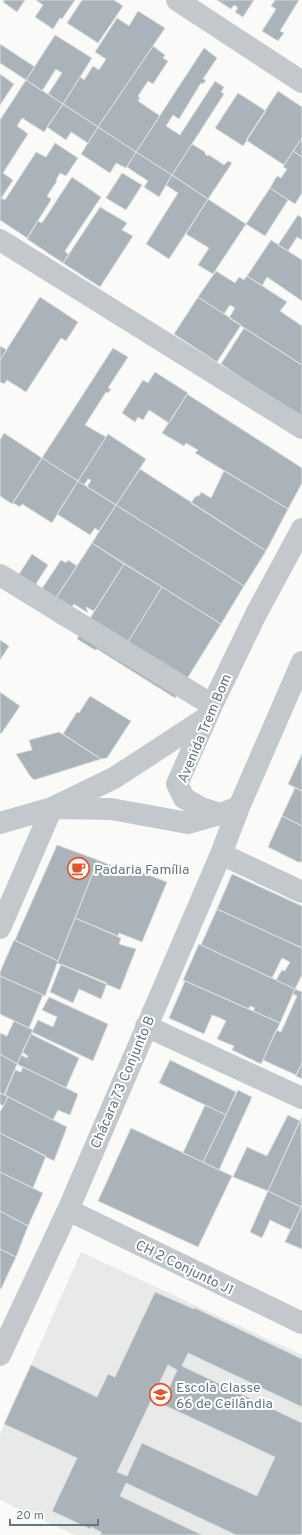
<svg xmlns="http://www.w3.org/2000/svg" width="302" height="1535" font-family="Overpass,sans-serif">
<rect width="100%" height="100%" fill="#fafaf8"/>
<path fill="#e8e9e9" d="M81 1252 302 1355V1535H75L0 1500V1435Z"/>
<path fill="#aab3b9" stroke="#dcdcda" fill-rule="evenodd" d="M4 0H25L17 12 3 2Z
M36 0H75L62 19 60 18 53 29 35 17 43 5Z
M82 0H114L123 6 98 43 67 23Z
M217 0H254L243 17 235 12 238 8 234 5 231 9Z
M275 0H299L280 31 284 33 278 41 262 31 276 9 271 6Z
M138 11 165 28 98 127 63 104 80 77 84 80 93 66 99 70 106 59 95 52 117 18 129 26Z
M55 35 92 58 63 104 48 94 62 73 56 69 42 91 26 80Z
M0 44 35 67 26 80 0 63Z
M153 46 165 55 163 58 168 61 153 84 148 81 138 96 140 98 138 101 160 116 136 152 98 127Z
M204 48 217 58 203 79 206 80 203 84 201 83 179 119 173 115 166 126 180 135 215 81 224 87 221 92 224 94 172 175 136 152Z
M0 74 14 84 0 105Z
M26 80 63 104 44 132 22 118 17 126 28 134 3 173 13 180 0 200V120Z
M278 91 302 107V138L284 165 246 140Z
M238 93 266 111 243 146 215 128Z
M63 104 98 127 88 143 71 132 66 140 47 127Z
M98 127 136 152 126 168 116 163 110 173 81 154Z
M302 138V157L293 151Z
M55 143 78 158 66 176 60 173 56 180 57 181 47 196 51 199V200L27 238 0 220V200L1 198 5 200 36 152 46 157Z
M192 144 205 152V154L208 156 209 155 224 165 228 161 232 163 208 199 172 175Z
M293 151 302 157V193L295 204 270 188 277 176 281 178 287 169 283 167Z
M136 152 172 175 159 197 144 187 148 181 127 167Z
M122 173 142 185 126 210 106 198Z
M172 175 208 199 169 259 146 244 178 193 166 185Z
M72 177 101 197 65 251 69 255 63 263 27 239 38 221 42 223Z
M270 188 288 200 265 236 246 224Z
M208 199 246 224 213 274 198 265 209 248 186 234Z
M100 207 127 223 122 230 133 236 100 287 63 263Z
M298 215 302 218V240L297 237 288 251 278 245Z
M271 240 302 260V301L267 277 262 286 247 276Z
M216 271 235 283 239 277 244 280 247 276 287 302 280 311 302 326V365L229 318 235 308 230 305 224 314 198 297Z
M40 297 78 322 66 341 61 338 26 392 7 380 4 384 0 382V360Z
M198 297 241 325 217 362 174 334Z
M244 328 302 365V418L221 364Z
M0 346 7 350 0 360Z
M113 348 128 357 108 388 111 389 108 393 106 392 85 425 106 437 78 481 42 458Z
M155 372 188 393 169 423 149 410 143 420 138 417 135 422 122 413 143 380 148 383Z
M187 394 302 468V483L288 509 195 453 198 450 186 443 184 446 162 433Z
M4 433 42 458 12 504 0 496V440Z
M108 434 146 459 116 505 87 487 91 480 88 479 84 485 78 481Z
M42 458 78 481 52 523 22 504 20 507 13 503Z
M140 469 266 551 244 586 116 505Z
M224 471 288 509 266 551 191 503 195 497 200 495 201 492 211 498Z
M78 481 116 505 99 531 95 528 90 535 57 514Z
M116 505 244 586 221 624 92 543Z
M92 543 124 564 94 611 86 607 88 613 74 604 60 625 45 615Z
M32 554 48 565 32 590 16 579Z
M61 560 66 563 68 560 77 566 55 599 41 590Z
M124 564 162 587 116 661 97 649 95 650 77 639Z
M162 587 221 624 175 698 116 661Z
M0 640 9 646 0 660Z
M0 692 20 706 1 734 0 733Z
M90 696 131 721 107 758 101 759 63 734 77 712 79 713Z
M59 732 101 759 34 780 30 776 16 754 32 750 29 740Z
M302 754V791L288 784Z
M295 788 302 791V826L282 816Z
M282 816 302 826V862H298L268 847Z
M57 845 98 860 58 961 15 940Z
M98 860 121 870 122 865 167 882 142 942 119 933 118 936 75 918Z
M232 874 302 906V948L217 909Z
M217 909 302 948V975L295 989 276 980 282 970 285 971 290 962 282 958 272 978 201 945Z
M75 918 121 938 119 944 136 949 120 990 57 963Z
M14 940 58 961 45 996 0 976V972Z
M199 944 295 989 280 1023 253 1011 255 1008 250 1006 249 1009 183 980Z
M61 964 107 983 101 999 79 989 73 1003 50 992Z
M0 976 43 995 29 1028 0 1014Z
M185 981 280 1023 261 1064 232 1050 234 1046 217 1039 226 1021 220 1018 212 1015 204 1034 169 1018Z
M295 989 302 992V1063L296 1075 263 1060 276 1030 281 1032 297 996 293 994Z
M49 997 108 1024 93 1061 32 1032 38 1020 53 1027 57 1017 42 1010Z
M14 1021 33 1030 17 1064 0 1054V1033L7 1036Z
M31 1034 79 1058 66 1088 17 1064 21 1055 27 1058 28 1056 22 1052Z
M0 1054 17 1064 4 1095 0 1093Z
M170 1060 236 1092 226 1115 159 1083Z
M302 1063V1079L296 1076Z
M23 1067 78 1094 70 1115 58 1110 53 1120 5 1095 15 1070 21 1072Z
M238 1090 252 1097 219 1170 203 1162Z
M0 1093 8 1097 3 1106 0 1104Z
M8 1097 67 1127 54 1161 0 1133V1112Z
M205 1105 226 1115 203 1162 183 1153Z
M288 1115 300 1121 268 1191 233 1177 247 1147 267 1156Z
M301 1118 302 1204 301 1207 268 1191Z
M131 1128 232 1176 198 1247 98 1201Z
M0 1133 46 1156 33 1188 0 1172Z
M0 1172 43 1193 28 1226 0 1211Z
M268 1191 301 1207 291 1230 270 1220 262 1238 250 1232Z
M301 1207H302V1249L285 1242Z
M0 1211 28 1226 16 1257 0 1249Z
M0 1249 16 1257 1 1289 0 1288Z
M155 1292 194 1309 195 1308 302 1359V1407L188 1353 182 1366 302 1423V1532L301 1535H236L126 1483 120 1496 202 1535H101V1532L91 1527 90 1529 52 1511 77 1458 4 1424 31 1365 97 1397 108 1374 115 1377ZM168 1365 177 1370 162 1404 275 1457 257 1496 142 1443 127 1476 117 1472Z"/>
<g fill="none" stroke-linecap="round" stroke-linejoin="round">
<path stroke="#c3c8cc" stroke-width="22" d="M177 0 302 82
M0 240 302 428
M0 575 212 705
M239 807 220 814 201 808 184 798 177 784 212 705 256 614 302 529
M57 808 111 809 188 823 220 814
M0 823 52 808 114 778 206 718
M221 854 302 892
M0 928 52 808
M146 1026 302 1098
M68 1210 302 1323
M0 1355 68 1210 221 854 239 807 302 662"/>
</g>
<defs>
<symbol id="cafe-ring" viewBox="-11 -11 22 22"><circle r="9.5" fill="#fff" stroke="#e4572e" stroke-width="1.5"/><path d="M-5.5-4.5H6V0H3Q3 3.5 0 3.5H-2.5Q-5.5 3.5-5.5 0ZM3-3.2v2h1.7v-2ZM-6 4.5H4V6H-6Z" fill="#e4572e"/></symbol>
<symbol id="school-ring" viewBox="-11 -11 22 22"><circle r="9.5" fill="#fff" stroke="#e4572e" stroke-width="1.5"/><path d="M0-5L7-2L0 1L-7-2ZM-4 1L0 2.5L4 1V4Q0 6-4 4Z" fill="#e4572e"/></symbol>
</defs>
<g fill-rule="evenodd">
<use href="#cafe-ring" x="66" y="856" width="25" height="25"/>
<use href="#school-ring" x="148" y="1382" width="25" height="25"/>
</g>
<g text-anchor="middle" stroke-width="4" stroke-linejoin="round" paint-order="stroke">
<g font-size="14" fill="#657683" stroke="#fff">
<text transform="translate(204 728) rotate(-67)" y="5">Avenida Trem Bom</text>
<text transform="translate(122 1082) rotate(-67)" y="5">Chácara 73 Conjunto B</text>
<text transform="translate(185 1267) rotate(26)" y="5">CH 2 Conjunto J1</text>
</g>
<g font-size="14" fill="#657683" stroke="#fff" text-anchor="start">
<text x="94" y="874">Padaria Família</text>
<text x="176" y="1392">Escola Classe<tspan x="176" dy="16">66 de Ceilândia</tspan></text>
</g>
</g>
<path d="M10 1519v6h88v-6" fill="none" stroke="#657683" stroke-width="2"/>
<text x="16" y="1519" font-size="12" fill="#657683" stroke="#ffffff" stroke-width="3" paint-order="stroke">20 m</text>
</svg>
